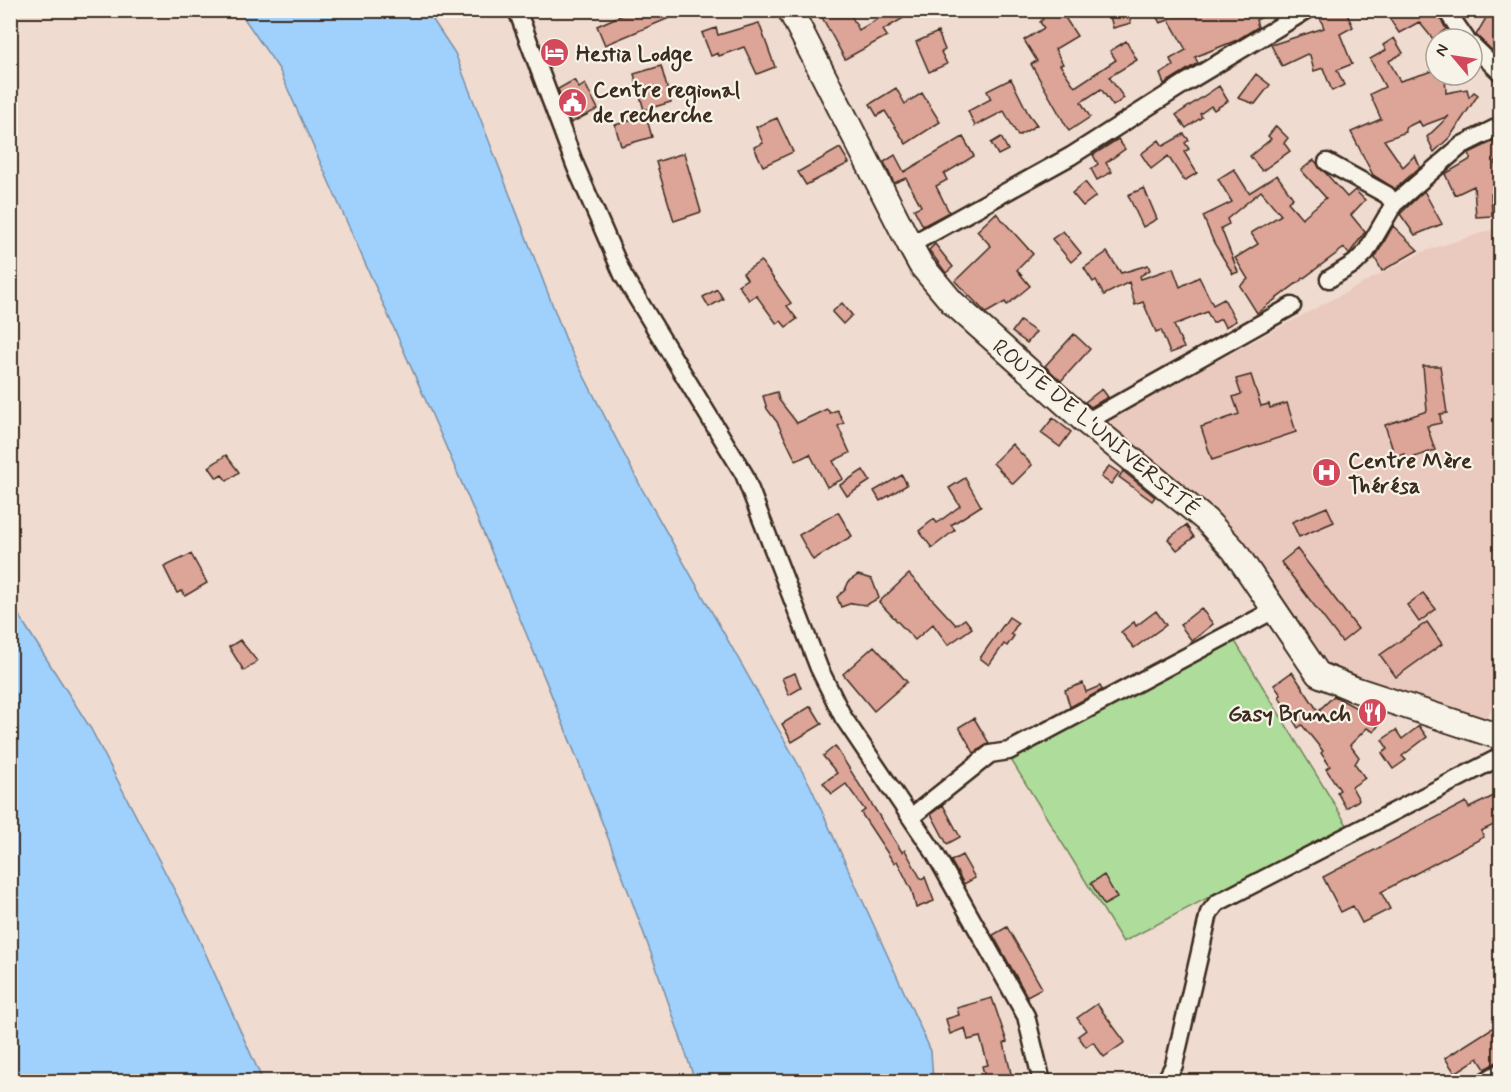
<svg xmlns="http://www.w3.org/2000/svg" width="1511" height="1092" font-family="Mynerve,sans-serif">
<rect width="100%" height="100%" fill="#efdbd0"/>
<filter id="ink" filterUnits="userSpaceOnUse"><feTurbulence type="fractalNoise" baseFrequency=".0167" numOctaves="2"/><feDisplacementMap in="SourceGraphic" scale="12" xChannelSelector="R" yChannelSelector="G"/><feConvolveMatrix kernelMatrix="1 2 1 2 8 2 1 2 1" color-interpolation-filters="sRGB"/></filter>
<g filter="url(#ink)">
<path fill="#eacabf" d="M1500 227V698L1483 722 1364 683 1318 660 1215 521 1093 426 1422 252Z"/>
<path fill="#aedc9b" stroke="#74835c" stroke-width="1.5" d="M1233 638 1347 825 1123 942 1010 758Z"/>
<path fill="#a0d0fc" stroke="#788ea3" stroke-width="1.5" d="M239 11H427L455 53 568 345 642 489 810 785 931 1051 933 1081H695C581 734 426 403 279 69Z
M11 603 91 729 194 928 263 1081H11Z"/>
<path fill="#dda498" stroke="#3b2a1e" stroke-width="1.5" d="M633 10H686V11L605 45 597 26Z
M818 10H848L859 30 893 10H917L883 30 887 36 845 59Z
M1037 10H1060L1077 36 1055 49 1063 64 1060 65 1075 87 1116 60 1110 51 1126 41 1137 60 1109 77 1124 98 1113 106 1101 89 1081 102 1090 117 1069 131 1031 64 1037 61 1024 40 1044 28 1040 22 1043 19Z
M1153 10H1276L1256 20 1258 27 1237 40 1195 57 1198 63 1164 84 1160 74 1173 66 1170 59 1186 50 1169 20 1160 23Z
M1317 10H1345L1353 27 1340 34 1352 64 1337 70 1344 85 1332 91 1323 68 1314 71 1310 55 1307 54 1282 66 1271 45 1324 28Z
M1394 10H1436L1446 29 1433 39 1419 22 1399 33 1387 15Z
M1477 10H1500V58L1476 35 1486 18Z
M1128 11 1131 23 1113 28 1110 16Z
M759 23 775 67 757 74 744 47 719 56 718 53 711 56 702 33 716 28 718 35Z
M938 32 945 50 941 52 947 64 929 72 916 42Z
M1394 38 1403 53 1389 61 1400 81 1436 70V75H1445L1446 93 1467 89 1469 97 1474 92 1478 95 1450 137 1434 152 1427 137 1449 116 1422 126 1419 121 1405 128 1406 132 1384 140 1403 167 1415 155 1420 167 1395 189 1373 175 1351 132 1381 119 1370 94 1385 87 1370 59 1386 50 1383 45Z
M661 66 671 102 644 110 634 74Z
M1256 74 1270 85 1255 104 1238 98Z
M1011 79 1028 113 1037 125 1018 136 1004 111 975 126 968 111 991 99 987 91Z
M574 80 579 88 585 84 598 109 571 123 558 89Z
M1219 86 1228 101 1214 110 1211 106 1200 114 1202 117 1186 128 1176 115Z
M896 88 905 104 922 93 940 122 906 144 885 111 877 116 870 104Z
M646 116 652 137 621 146 615 125Z
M777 118 793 152 763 166 754 147 763 143 756 127Z
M1276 126 1288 138 1284 143 1290 151 1262 171 1250 156 1271 139 1268 136Z
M1184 134 1189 140 1185 143 1189 149 1184 152 1197 173 1184 181 1168 156 1151 169 1141 154 1159 140 1163 146Z
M963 137 974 156 944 174 947 180 936 186 949 212 923 226 914 209 921 206 906 178 894 183 884 162 895 155 904 172Z
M1001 137 1008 150 998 155 991 143Z
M1118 139 1125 149 1106 163 1112 172 1097 180 1091 169 1098 164 1093 155Z
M1496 140 1500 149V159L1495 161 1500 192 1491 194 1492 216 1476 217 1474 186 1455 195 1445 174 1471 159 1469 153Z
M840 148 849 163 806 185 798 172Z
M684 153 701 212 674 221 656 162Z
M1314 160 1347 197 1355 190 1365 200 1351 215 1365 232 1349 254 1344 248 1257 313 1240 286 1248 279 1235 258 1258 244 1251 233 1281 215 1261 191 1227 219 1229 224 1221 228 1238 272 1233 274 1214 243 1203 216 1232 202 1218 179 1234 169 1249 193 1277 175 1293 198 1288 202 1302 218 1326 198 1301 170Z
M1085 182 1096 196 1083 206 1072 193Z
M1144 188 1157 219 1143 227 1128 195Z
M1424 191 1442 224 1415 235 1400 214Z
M996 213 1033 254 1017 270 1030 286 1007 305 1005 302 986 313 955 281 991 246 977 231Z
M1393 226 1418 250 1382 271 1375 258Z
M1063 231 1081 253 1071 262 1052 239Z
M935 244 953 267 946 273 929 250Z
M1107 252 1121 273 1148 265 1150 270 1140 276 1141 279 1173 268 1180 287 1199 277 1213 305 1224 299 1236 321 1225 327 1221 319 1213 323 1207 312 1174 325 1184 348 1170 353 1161 330 1156 332 1143 302 1135 305 1129 282 1104 295 1096 280 1093 282 1084 268Z
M761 261 791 303 787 306 797 319 786 327 781 321 777 324 756 295 749 300 738 285 747 279 743 273Z
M717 289 723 299 709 307 703 297Z
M842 303 852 315 843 324 832 312Z
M1020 321 1036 332 1027 343 1012 332Z
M1074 334 1090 349 1061 381 1045 366Z
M1423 366H1440L1447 413 1440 414 1441 423 1427 426 1435 450 1406 460 1404 454 1395 457 1385 425 1427 411Z
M1251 375 1261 406 1269 404 1270 408 1287 403 1296 432 1212 460 1201 427 1239 414 1233 397 1241 394 1236 379Z
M1102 389 1108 397 1091 407 1085 402Z
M777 392 779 400 797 423 827 409 830 413 837 410 844 423 838 426 850 453 833 461 843 479 827 487 810 454 796 461 777 422 767 409 763 396Z
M1053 418 1071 432 1060 447 1041 433Z
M1012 444 1032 465 1013 484 993 463Z
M226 455 239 472 227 481 222 475 217 478 209 467Z
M1109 466 1119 473 1111 484 1101 477Z
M863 470 870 481 847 496 840 485Z
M1123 471 1155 497 1152 501 1119 477Z
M902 475 907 485 880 501 874 491Z
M965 478 981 506 951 525 955 530 932 548 919 531 934 519 937 523 960 506 949 488Z
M1327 507 1334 522 1299 537 1292 522Z
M838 512 852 536 813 560 799 535Z
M1186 525 1194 537 1177 550 1168 539Z
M1297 549 1358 629 1342 642 1281 562Z
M191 554 207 583 185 596 182 591 177 593 164 567Z
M909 574 956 625 965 619 972 628 948 645 933 624 915 640 879 602Z
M858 575 872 579 879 598 866 605 852 603 841 607 837 597 845 590 849 581Z
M1423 593 1436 609 1419 622 1407 605Z
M1201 608 1213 624 1192 641 1180 625Z
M1156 611 1166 625 1134 648 1121 632 1134 622 1136 626Z
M1009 617 1018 623 1011 634 1014 636 1007 646 1004 644 989 665 980 658Z
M1427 622 1442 644 1396 677 1380 655Z
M240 640 257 661 244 671 229 647Z
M874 646 907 682 874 711 843 674Z
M1292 672 1318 711 1334 696 1362 711 1364 707 1385 715 1374 732 1367 728 1350 745 1359 757 1355 764 1365 778 1352 787 1359 800 1346 808 1337 792 1340 790 1326 769 1330 766 1321 753 1323 751 1302 725 1298 728 1279 697 1281 695 1274 685Z
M795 673 801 688 789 695 782 678Z
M1083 683 1086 692 1100 686 1102 690 1070 707 1065 690Z
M811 706 822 724 792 742 782 724Z
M974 718 989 743 974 753 959 727Z
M1419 726 1427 737 1402 756 1406 760 1393 769 1382 753 1388 749 1382 740 1396 730 1402 739Z
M835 746 902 852 905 850 921 879 925 877 934 901 916 908 912 891 897 861 894 863 861 813 865 810 846 784 832 794 823 783 837 773 823 756Z
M1500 793V822L1481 831 1484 837 1381 892 1390 909 1362 923 1353 906 1341 912 1323 877 1466 802 1469 808Z
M943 805 960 837 947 844 931 814Z
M962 855 975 878 964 884 951 861Z
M1104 875 1117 898 1104 905 1091 883Z
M1007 927 1042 988 1027 996 993 935Z
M992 998 1007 1042 1004 1043 1013 1082H986L982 1066 988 1065 980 1037 968 1040 965 1028 950 1034 946 1019 959 1015 957 1008Z
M1097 1004 1125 1042 1104 1057 1093 1042 1086 1047 1078 1036 1086 1030 1077 1018Z
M1500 1023V1060L1485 1069 1478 1058 1455 1073 1445 1058Z"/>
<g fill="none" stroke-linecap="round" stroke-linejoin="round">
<defs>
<path id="street" d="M517 10 575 165 623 275 744 474 819 668 843 717 934 852 1026 1016 1042 1082
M1446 10 1466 39
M1472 45 1500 72
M1327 162 1387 195 1394 204
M910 245 1071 156 1187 82 1307 10
M1329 279 1355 263 1366 252 1394 204 1462 145 1500 126
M1086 422 1292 306
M911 817 990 754 1009 751 1274 610
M1165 1082 1174 1065 1209 913 1217 903 1500 757
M1484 1082 1500 1072"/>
<path id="secondary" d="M790 10 910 245 921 265 952 302 1086 422 1206 520 1234 550 1318 674 1354 689 1500 737"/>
</defs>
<use href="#street" stroke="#3b2a1e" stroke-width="21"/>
<use href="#secondary" stroke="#3b2a1e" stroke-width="28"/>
<use href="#street" stroke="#f7f3e8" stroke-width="16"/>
<use href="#secondary" stroke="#f7f3e8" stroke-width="24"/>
</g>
</g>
<defs>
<symbol id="hotel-disc" viewBox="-11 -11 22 22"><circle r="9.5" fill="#d1495b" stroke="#f7f3e8"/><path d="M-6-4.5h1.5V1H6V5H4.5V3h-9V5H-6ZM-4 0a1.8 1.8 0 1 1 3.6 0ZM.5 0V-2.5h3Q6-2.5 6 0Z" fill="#fff"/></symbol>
<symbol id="civic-disc" viewBox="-11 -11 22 22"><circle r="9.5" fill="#d1495b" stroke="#f7f3e8"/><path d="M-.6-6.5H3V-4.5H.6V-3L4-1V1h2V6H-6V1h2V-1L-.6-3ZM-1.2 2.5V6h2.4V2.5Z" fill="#fff"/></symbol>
<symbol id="hospital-disc" viewBox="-11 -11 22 22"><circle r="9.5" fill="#d1495b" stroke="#f7f3e8"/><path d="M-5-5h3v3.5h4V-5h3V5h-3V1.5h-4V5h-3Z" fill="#fff"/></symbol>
<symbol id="restaurant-disc" viewBox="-11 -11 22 22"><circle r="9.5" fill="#d1495b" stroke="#f7f3e8"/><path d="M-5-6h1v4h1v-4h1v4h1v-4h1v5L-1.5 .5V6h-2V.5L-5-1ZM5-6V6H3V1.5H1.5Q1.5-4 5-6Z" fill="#fff"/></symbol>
</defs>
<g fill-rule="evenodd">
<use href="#hotel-disc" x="538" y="36" width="33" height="33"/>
<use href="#civic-disc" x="556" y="86" width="33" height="33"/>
<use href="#hospital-disc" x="1310" y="456" width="33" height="33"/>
<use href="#restaurant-disc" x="1356" y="696" width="33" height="33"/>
</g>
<g text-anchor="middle" stroke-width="4.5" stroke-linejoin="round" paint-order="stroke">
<g font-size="22" font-weight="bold" fill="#3b2a1e" stroke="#f7f3e8" text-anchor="start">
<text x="576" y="61">Hestia Lodge</text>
<text x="593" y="97">Centre regional<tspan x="593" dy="25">de recherche</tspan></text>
<text x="1348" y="468">Centre Mère<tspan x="1348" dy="25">Thérésa</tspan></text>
<text x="1351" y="721" text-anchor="end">Gasy Brunch</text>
</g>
<g font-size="22" fill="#3b2a1e" stroke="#f7f3e8">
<text transform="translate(1097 427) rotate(40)" y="8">ROUTE DE L'UNIVERSITÉ</text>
</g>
</g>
<rect width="1511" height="1092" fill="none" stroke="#f7f3e8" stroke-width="36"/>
<rect x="18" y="18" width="1475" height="1056" fill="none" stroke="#3b2a1e" stroke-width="2" filter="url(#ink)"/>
<g transform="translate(1454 57) rotate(299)"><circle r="28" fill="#f7f3e8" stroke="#aca397" stroke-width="1.5"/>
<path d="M0-4.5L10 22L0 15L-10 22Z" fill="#d1495b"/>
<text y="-9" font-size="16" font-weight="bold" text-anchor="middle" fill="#3b2a1e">N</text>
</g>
</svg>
